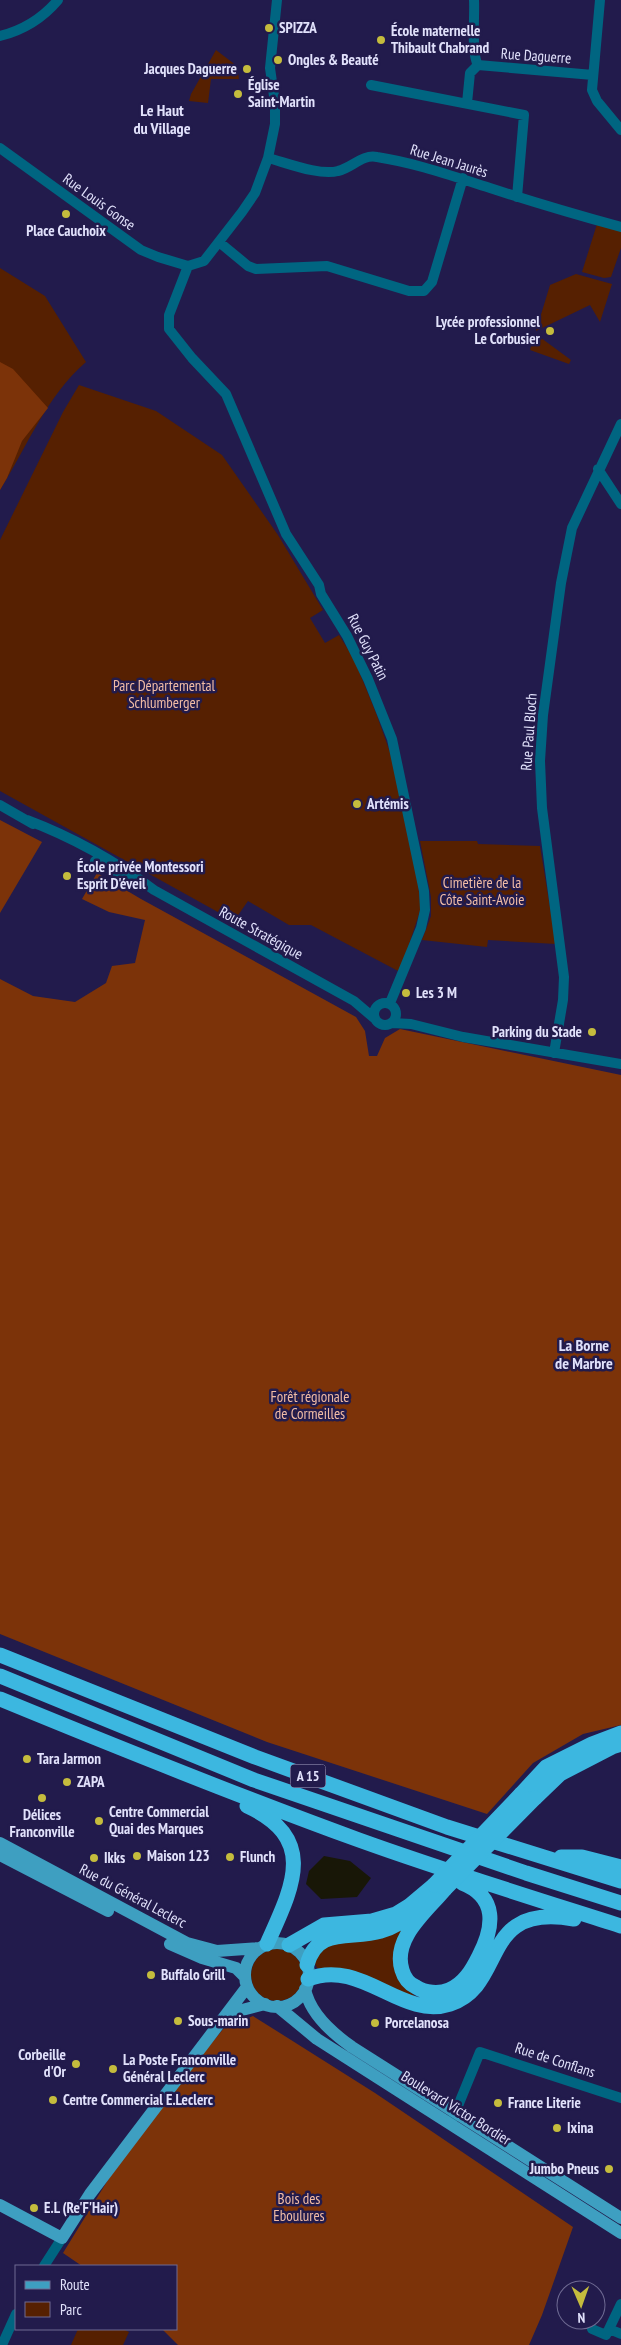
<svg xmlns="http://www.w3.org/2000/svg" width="621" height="2345" font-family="'PT Sans Narrow',sans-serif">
<rect width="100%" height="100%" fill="#221b4c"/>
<path fill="#562001" d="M216 50 237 66 239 79H211L208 103 189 101 191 94Z
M597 224 621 231V248L611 277 604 278 582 272Z
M0 268 45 296 86 362C47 395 27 447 0 490Z
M576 274 612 284 600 322 590 305 536 331 550 285Z
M537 335 571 360 569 364 530 350 534 336Z
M79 385 156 411 222 455 278 535 323 610 310 618 325 643 339 635 354 659 376 713 396 769 415 861 421 908 400 972 311 925H289L248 901 234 921 0 791V540L63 412Z
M420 841H477L478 844 540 846 556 944 488 940 487 947 422 940 431 916V897Z
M403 1929 404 1986 418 1999 317 1968 314 1961 320 1947Z
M251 1975a26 26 0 1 1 52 0a26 26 0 1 1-52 0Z
M78 2329H123L129 2332 123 2345H71Z"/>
<path fill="#7c3309" d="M0 362 13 369 48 408 22 441 7 478 0 490Z
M0 820 42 842 0 913Z
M97 873 141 899 356 1017 365 1031 369 1056H377L385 1038 400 1029 621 1075V1725L583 1734 533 1763 487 1814 267 1742 0 1634V979L33 996 75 1002 106 983 112 966 135 963 145 920 109 912 82 899Z
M253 2016 375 2093 573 2227 542 2315 529 2345H178L162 2329H176V2266H82L63 2253 111 2175 206 2050 224 2028Z"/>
<path fill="#181707" d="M324 1856 350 1861 371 1878 357 1897 321 1899 306 1884 309 1871Z"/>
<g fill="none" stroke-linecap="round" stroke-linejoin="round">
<path stroke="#006581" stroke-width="10" d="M474 0C475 15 471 55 478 65L593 75
M600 0 592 90 597 101 621 130
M0 36C24 30 42 19 58 0
M371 85 524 115 517 197
M467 103 470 73 478 65
M0 148 141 250 158 257 188 266 204 261 242 212 255 193 268 158 275 124V103L270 68 277 0
M268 158C287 163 320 176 338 171 352 168 362 154 377 157 416 163 452 176 490 188 533 202 577 215 621 227
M219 242 248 266 256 269 327 266 409 291H424L432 282 463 178
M188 266 169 315V329L192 358 226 394 286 534 319 585 321 594 347 636 368 679 392 739 424 891 425 910 421 928 390 1003
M598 469 621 504
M0 805 33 824
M27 820C72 837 115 861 154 890L354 1001 374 1018
M95 861 139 884
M374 1014a11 11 0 1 1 22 0a11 11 0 1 1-22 0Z
M392 1023 411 1024 463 1037 621 1064
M554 1053 563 1000 564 977 542 808 540 761 543 715 561 583 572 528 621 424
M453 2118 480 2052 621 2098
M44 2266 62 2238
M592 2329 606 2335 609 2329 621 2334
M609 2329 621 2304
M2 2345 16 2314"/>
<path stroke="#3e9fc1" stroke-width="12" d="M0 1843 187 1943 217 1951 259 1948
M0 1855 108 1911
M245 1975a32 32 0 1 1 64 0a32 32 0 1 1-64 0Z
M170 1944 202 1958 236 1968 245 1977
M305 1989C310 2014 332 2033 352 2047L621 2218
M277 2006 317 2039 621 2233
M229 2018 242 2010 265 2004
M0 2205 62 2238 90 2194 247 1987"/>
<path stroke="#3cb7e0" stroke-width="15" d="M0 1655 255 1757 447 1827 621 1881
M0 1676 254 1780 526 1873 621 1903
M0 1699C119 1748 238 1796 359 1840 445 1871 533 1898 621 1926
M521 1794 546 1767 592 1744 621 1733
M535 1798 560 1774 612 1747 621 1744
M247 1806C319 1839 292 1888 267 1944
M561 1857H582L621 1867
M445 1889C427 1911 392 1938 402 1970 404 1977 409 1984 416 1987 425 1993 439 1994 449 1990 464 1984 472 1970 479 1956 494 1927 498 1897 462 1883
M289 1945 324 1925 372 1921 396 1914 409 1906 434 1885
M307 1965C317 1926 351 1940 381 1931 396 1927 408 1917 421 1908
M308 1979C362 1958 401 2020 450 2004 508 1985 478 1902 574 1919"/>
<path stroke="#3cb7e0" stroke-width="15" d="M434 1885 521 1794
M445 1889 535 1798"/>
</g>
<g fill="#c5bc3d" stroke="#221b4c" stroke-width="2">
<circle cx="269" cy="28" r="5"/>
<circle cx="381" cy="40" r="5"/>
<circle cx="278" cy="60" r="5"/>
<circle cx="247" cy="69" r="5"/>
<circle cx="238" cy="94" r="5"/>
<circle cx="66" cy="214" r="5"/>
<circle cx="550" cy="331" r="5"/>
<circle cx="357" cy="804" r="5"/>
<circle cx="67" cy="876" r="5"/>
<circle cx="406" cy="993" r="5"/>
<circle cx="592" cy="1032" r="5"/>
<circle cx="27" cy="1759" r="5"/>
<circle cx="67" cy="1782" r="5"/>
<circle cx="42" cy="1798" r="5"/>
<circle cx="99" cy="1821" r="5"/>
<circle cx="137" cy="1856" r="5"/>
<circle cx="230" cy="1857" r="5"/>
<circle cx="94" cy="1858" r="5"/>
<circle cx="151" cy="1975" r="5"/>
<circle cx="178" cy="2021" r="5"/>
<circle cx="375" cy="2023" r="5"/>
<circle cx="76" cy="2064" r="5"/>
<circle cx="113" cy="2069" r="5"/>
<circle cx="53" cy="2100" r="5"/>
<circle cx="498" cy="2103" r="5"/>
<circle cx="557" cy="2128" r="5"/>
<circle cx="609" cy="2169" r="5"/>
<circle cx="34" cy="2208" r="5"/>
</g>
<g text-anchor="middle" stroke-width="5" stroke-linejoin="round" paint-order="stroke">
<rect fill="#221b4c" stroke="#a8a6c6" stroke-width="1" x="290.5" y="1764.5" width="35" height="23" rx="4"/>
<g font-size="14" font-weight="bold" fill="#e1e1fb">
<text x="308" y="1781">A 15</text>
</g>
<g font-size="15" font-weight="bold" fill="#e1e1fb" stroke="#221b4c" text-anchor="start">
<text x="279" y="33">SPIZZA</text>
<text x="391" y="36">École maternelle<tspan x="391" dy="17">Thibault Chabrand</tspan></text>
<text x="288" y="65">Ongles &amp; Beauté</text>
<text x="237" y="74" text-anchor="end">Jacques Daguerre</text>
<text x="248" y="90">Église<tspan x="248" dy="17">Saint-Martin</tspan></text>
<text x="66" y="236" text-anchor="middle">Place Cauchoix</text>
<text x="540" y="327" text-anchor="end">Lycée professionnel<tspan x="540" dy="17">Le Corbusier</tspan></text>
<text x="367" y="809">Artémis</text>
<text x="77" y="872">École privée Montessori<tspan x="77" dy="17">Esprit D'éveil</tspan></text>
<text x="416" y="998">Les 3 M</text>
<text x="582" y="1037" text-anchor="end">Parking du Stade</text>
<text x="37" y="1764">Tara Jarmon</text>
<text x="77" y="1787">ZAPA</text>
<text x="109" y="1817">Centre Commercial<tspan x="109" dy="17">Quai des Marques</tspan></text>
<text x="42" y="1820" text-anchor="middle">Délices<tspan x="42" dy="17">Franconville</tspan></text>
<text x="147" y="1861">Maison 123</text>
<text x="240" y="1862">Flunch</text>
<text x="104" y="1863">Ikks</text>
<text x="161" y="1980">Buffalo Grill</text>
<text x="188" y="2026">Sous-marin</text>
<text x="385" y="2028">Porcelanosa</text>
<text x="66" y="2060" text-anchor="end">Corbeille<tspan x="66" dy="17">d'Or</tspan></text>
<text x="123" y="2065">La Poste Franconville<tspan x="123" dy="17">Général Leclerc</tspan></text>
<text x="63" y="2105">Centre Commercial E.Leclerc</text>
<text x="508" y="2108">France Literie</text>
<text x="567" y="2133">Ixina</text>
<text x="599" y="2174" text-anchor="end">Jumbo Pneus</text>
<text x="44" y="2213">E.L (Re'F'Hair)</text>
</g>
<g font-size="15" fill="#e1e1fb" stroke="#221b4c">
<text transform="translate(536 56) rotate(4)" y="5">Rue Daguerre</text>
<text transform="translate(449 161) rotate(17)" y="5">Rue Jean Jaurès</text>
<text transform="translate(99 202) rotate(36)" y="5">Rue Louis Gonse</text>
<text transform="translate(368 647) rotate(63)" y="5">Rue Guy Patin</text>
<text transform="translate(529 732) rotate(-86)" y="5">Rue Paul Bloch</text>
<text transform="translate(261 933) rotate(29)" y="5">Route Stratégique</text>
<text transform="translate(133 1896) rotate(28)" y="5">Rue du Général Leclerc</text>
<text transform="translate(555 2060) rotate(18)" y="5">Rue de Conflans</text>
<text transform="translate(456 2108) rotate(32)" y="5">Boulevard Victor Bordier</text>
</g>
<g font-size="15" fill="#f1bca5" stroke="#221b4c">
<text x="164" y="691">Parc Départemental<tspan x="164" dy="17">Schlumberger</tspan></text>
<text x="482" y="888">Cimetière de la<tspan x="482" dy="17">Côte Saint-Avoie</tspan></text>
<text x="310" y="1402">Forêt régionale<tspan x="310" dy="17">de Cormeilles</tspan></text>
<text x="299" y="2204">Bois des<tspan x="299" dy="17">Eboulures</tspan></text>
</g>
<g font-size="16" font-weight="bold" fill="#e1e1fb" stroke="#221b4c">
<text x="162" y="116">Le Haut<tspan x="162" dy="18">du Village</tspan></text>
<text x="584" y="1351">La Borne<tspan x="584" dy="18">de Marbre</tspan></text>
</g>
</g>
<rect x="15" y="2265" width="162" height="65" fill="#221b4c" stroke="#6e6a92"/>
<rect x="25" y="2281" width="25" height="8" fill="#3e9fc1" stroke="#6e6a92"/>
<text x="60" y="2290" font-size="15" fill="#e1e1fb">Route</text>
<rect x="25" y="2302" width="25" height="15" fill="#562001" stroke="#6e6a92"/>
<text x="60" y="2315" font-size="15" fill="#e1e1fb">Parc</text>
<g transform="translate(581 2305) rotate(178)"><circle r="24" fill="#221b4c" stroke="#6e6a92"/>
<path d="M0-4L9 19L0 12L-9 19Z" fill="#c5bc3d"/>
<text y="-8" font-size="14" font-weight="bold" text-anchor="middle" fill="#e1e1fb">N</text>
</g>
</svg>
